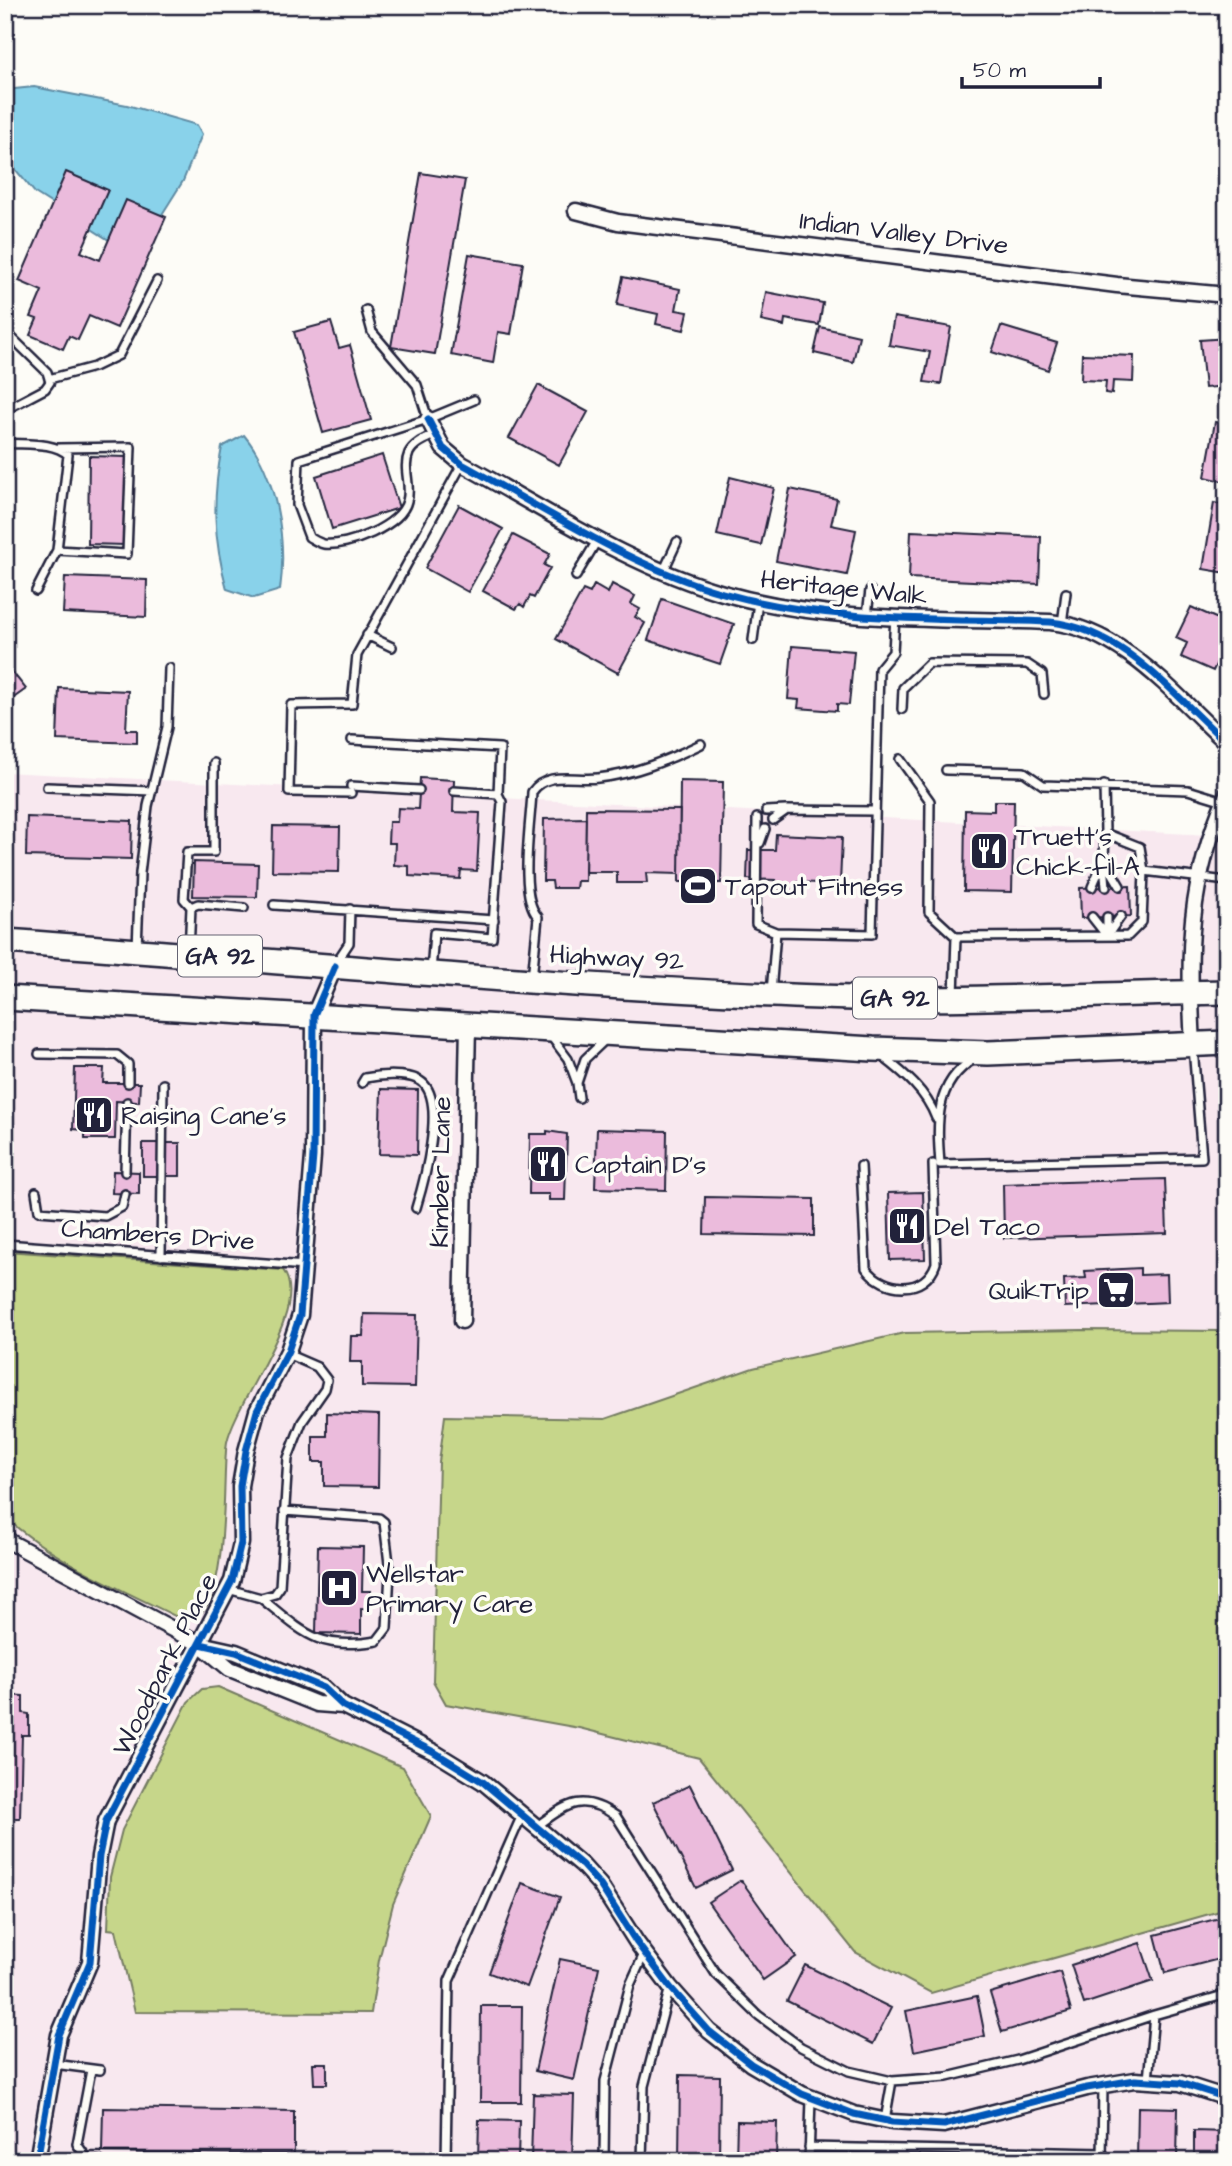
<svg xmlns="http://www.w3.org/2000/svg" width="1232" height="2166" font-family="'Architects Daughter',sans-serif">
<rect width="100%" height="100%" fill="#fdfcf7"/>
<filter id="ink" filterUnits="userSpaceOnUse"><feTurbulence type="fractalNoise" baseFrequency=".0143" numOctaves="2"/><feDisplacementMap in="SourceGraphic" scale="14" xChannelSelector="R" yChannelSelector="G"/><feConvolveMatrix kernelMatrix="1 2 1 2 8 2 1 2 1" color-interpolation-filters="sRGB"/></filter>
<g filter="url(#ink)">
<path fill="#f8e8ef" d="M5 772 1227 836V1331L904 1333 753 1368 605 1419 445 1416 439 1462 433 1681 579 1728 699 1758 855 1952 931 1993 1227 1909V2161H5Z"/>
<path fill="#c6d68a" stroke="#747c62" stroke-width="2" d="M5 1251 283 1270C312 1308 236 1399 227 1442 221 1473 233 1631 181 1619 122 1589 54 1562 5 1517Z
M1082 1330 1227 1331V1909L931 1993 855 1952 699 1758 579 1728 446 1704 433 1681 439 1462 445 1416 605 1419 753 1368 904 1333Z
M218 1687 403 1767 431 1816 393 1904 379 1960 371 2013 135 2012 116 1930 108 1929 110 1877 122 1830 188 1702 202 1689Z"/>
<path fill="#89d2ea" stroke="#608ca4" stroke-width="2" d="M34 87 127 105 197 125 202 134 183 181 161 216 109 240 35 193 5 157V90Z
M244 435C277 475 287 540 280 590L254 598 227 589C213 538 212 499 222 447Z"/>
<path fill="#ebbbdc" stroke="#22223b" stroke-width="2" d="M66 172 108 190 81 252 100 260 126 200 166 217 117 328 89 316 78 340 69 336 63 349 30 335 37 319 31 317 42 291 19 281Z
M421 173 465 180 435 354 391 347Z
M469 254 523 263 511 334 498 332 493 363 451 355Z
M623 277 680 289 676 310 688 312 684 330 656 324 658 314 617 305Z
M766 292 823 303 819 325 785 319 784 326 761 321Z
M894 317 951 327 941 384 924 382 930 352 889 345Z
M331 322 339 348 350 345 371 420 323 433 294 332Z
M1001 326 1057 343 1048 370 992 352Z
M820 327 859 336 853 362 814 353Z
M1227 338V386L1205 388 1200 340Z
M1082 354 1134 356 1133 382 1113 381 1112 394 1105 393 1106 381 1081 380Z
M538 385 588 412 559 465 509 438Z
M1215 422 1227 424V482L1205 477Z
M382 455 399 508 332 529 316 476Z
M89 456 127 457 125 545 88 544Z
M730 477 774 488 761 545 717 535Z
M790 489 837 499 831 525 856 530 847 575 776 561Z
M1214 503 1227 505V573L1203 569Z
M459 505 503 529 468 592 425 568Z
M911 531 1041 537 1039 584 909 578Z
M513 535 550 554 544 565 550 568 534 598 530 596 524 607 520 604 516 609 483 591Z
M65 577 147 580 146 617 63 613Z
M612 584 635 596 631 604 640 609 635 617 645 623 618 673 556 639 583 590 590 593 594 585 608 593Z
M662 599 734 624 720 664 648 640Z
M1191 607 1227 623V641L1213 671 1181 657 1187 643 1176 638Z
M792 646 854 651 849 705 837 704V711L798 708 799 700 788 699Z
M5 663 26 689 5 704Z
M59 688 128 691 126 730H137V743L57 740Z
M420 778 454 780 453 812 480 813 477 871 461 870 460 879 409 876V866L394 865 395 843H388L389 822H397L398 808 418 809Z
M680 781 723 782 721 883H713L712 890 688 889V882H679Z
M994 801H1014L1012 892 964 891 965 810 994 811Z
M586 809 680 810 679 874 646 873 647 883H617V872H585Z
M27 817 132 821 131 859 26 856Z
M586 818 585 881H577L576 888H553L552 881H543L544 819Z
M273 826 340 827 339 872 272 871Z
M776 834 842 837 840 884 797 882V891L774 890 775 880 747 879 748 850H775Z
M194 862 258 864 257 897 193 896Z
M1130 886 1131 916 1081 918 1080 888Z
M75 1068H104L103 1083H140L139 1102 116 1101 115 1139H85V1130L73 1129Z
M381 1089 418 1090 417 1155 379 1154Z
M597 1129 667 1131 666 1190 595 1188Z
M547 1131 567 1134 565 1200H549V1194H529L530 1134H547Z
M143 1143H180V1176H143Z
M113 1171 139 1172V1194L112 1193Z
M1165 1179 1167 1233 1004 1238 1003 1184Z
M923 1192 925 1259 890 1260 888 1193Z
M705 1197 814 1199V1236L704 1234Z
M1140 1268V1275L1167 1274 1168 1302 1065 1307 1064 1279 1086 1278 1085 1271Z
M364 1314 417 1315 415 1387 362 1386V1362H350L351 1336H363Z
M327 1413 379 1415 378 1487 324 1486V1462H313V1436H327Z
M318 1546 363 1547 362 1591H371L370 1609 361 1608V1634L316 1633Z
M5 1695 23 1696V1713L29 1714V1735H22L20 1818H5Z
M690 1785 732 1870 696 1888 653 1802Z
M741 1880 796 1957 763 1980 708 1902Z
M522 1883 560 1897 527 1987 489 1973Z
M1227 1916V1957L1165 1973 1155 1935Z
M1140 1943 1153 1981 1084 2004 1071 1965Z
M560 1959 599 1967 574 2080 535 2071Z
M805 1965 891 2008 873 2044 787 2001Z
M1060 1972 1071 2011 1002 2032 990 1993Z
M977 1996 985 2036 914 2051 906 2011Z
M481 2006H522L521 2102H480Z
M313 2063H327V2084H314Z
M680 2075 720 2076 719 2161H679Z
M533 2094 574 2095 572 2161H531Z
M1138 2107 1178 2108 1177 2161H1137Z
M103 2108 294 2111V2154L102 2152Z
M479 2120 519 2121 518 2161H478Z
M737 2121 777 2122 776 2161H736Z
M1194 2131 1227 2132V2161H1194Z"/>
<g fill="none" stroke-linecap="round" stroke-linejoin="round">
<defs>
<path id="service" d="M366 310 372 332 417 385 428 419
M5 331 47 372 50 382 45 389 5 410
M49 379 94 367 119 355 157 281
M436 434C426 439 414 443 409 453 402 469 412 485 407 501 401 526 347 547 324 544 318 543 313 539 309 537L297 505 299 460 428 419 474 400
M5 443C24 445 54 441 68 455L57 550 36 591
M57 550 127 554 131 447 59 448
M664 570 677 542
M576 576 598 539
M867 615 870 590
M1062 624 1066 593
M367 635 392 647
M753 640 758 602
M902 709 903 688 929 663 1027 664 1042 674 1044 694
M352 740 500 748 498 794
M900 759 930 801 929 912 956 937 1128 936 1142 922 1144 871 1227 881
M946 770 1024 772 1043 785 1188 790 1224 801
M1104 785 1105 833 1140 847 1144 871
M351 786 419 790
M47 787 152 791
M351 793 289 792 291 705 352 704 357 655 462 464
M766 811 786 810
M757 818 756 924 776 932 872 934 879 669 893 652 895 616
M773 820 787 810 874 811
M760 843 765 829
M1104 859 1120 886
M1104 863 1106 887
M1092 887 1104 859 1105 833
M274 905 494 920
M191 907 184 899 187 852H214V763
M1092 917 1107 936
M1107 934V917
M1107 936 1121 916
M137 948 140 873 148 806 167 727 169 668
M189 952 191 907 198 904 244 908
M337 961 349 943 350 909
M431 972 434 933 492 938 502 802 498 794 454 791
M532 979 538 917C518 896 531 821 532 792 547 770 575 781 598 778 635 774 668 760 701 744
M771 993 776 932
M954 996 956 937
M550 1035 568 1059 577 1083 585 1059 606 1039
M39 1054 117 1055 128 1064V1083
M883 1057C905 1074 926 1091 936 1118
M974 1059C934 1083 937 1124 940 1164L1202 1158 1193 1047
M362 1083 365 1078C380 1075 413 1072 424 1084 445 1106 424 1182 416 1208
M577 1083 579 1098
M861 1166 866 1268C884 1293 926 1295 936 1263L933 1164
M125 1172 127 1102
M36 1192 39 1211 105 1216 122 1207 125 1194
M5 1244 306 1266
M161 1256 163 1084
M228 1589 261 1598 275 1594 280 1587 288 1458 302 1422 325 1389 327 1380 317 1367 287 1354
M261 1598C304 1633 318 1651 377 1641L387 1628 390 1572 384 1522 379 1518 284 1511
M537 1826C568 1804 581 1792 616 1816L716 1974 758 2015 801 2047 849 2071 892 2081
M54 2064 100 2070
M91 2070 77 2144 88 2160 100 2161
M1148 2080 1154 2015 1227 1994
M885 2120 892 2081 947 2077 1018 2060 1154 2015
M809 2147 1103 2153
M446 2161 449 1981 522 1815
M604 2161 605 2081 630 1985 644 1954
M642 2161 644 2086 670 1987
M809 2161 811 2098
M1102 2161 1103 2085"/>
<path id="minor" d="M576 211 618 222 1117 285 1227 295
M428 419 443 448 462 464C545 509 631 567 723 593 828 623 942 618 1050 622 1123 629 1175 696 1227 743
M1193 1046C1188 948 1187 887 1227 794
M462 1321 468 1024
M5 1536 10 1542 200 1644 230 1669 317 1704 343 1706
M200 1644 236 1652 324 1688 343 1706 434 1752 483 1782 582 1865 600 1885 637 1943 670 1987 709 2031 751 2064 802 2094 854 2114 892 2122 944 2125 1087 2088 1135 2080 1180 2083 1227 2098
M37 2161 59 2035 90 1962 99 1856 106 1821 232 1581 241 1543 240 1486 246 1451 257 1411 288 1351 300 1315 313 1156 314 1015 335 966"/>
<path id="primary" d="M5 941C287 961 569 989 852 998 977 1001 1102 994 1227 992
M5 998 873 1049 988 1053 1227 1043"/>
</defs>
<use href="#service" stroke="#22223b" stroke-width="12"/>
<use href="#minor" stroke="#22223b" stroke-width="19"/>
<use href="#primary" stroke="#22223b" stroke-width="28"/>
<use href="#service" stroke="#fdfcf7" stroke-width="7"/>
<use href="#minor" stroke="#fdfcf7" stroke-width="14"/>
<use href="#primary" stroke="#fdfcf7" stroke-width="23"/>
<defs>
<path id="cycleway" d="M428 419 443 448 462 464C545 509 631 567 723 593 828 623 942 618 1050 622 1123 629 1175 696 1227 743
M200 1644 236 1652 324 1688 343 1706 434 1752 483 1782 582 1865 600 1885 637 1943 670 1987 709 2031 751 2064 802 2094 854 2114 892 2122 944 2125 1087 2088 1135 2080 1180 2083 1227 2098
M37 2161 59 2035 90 1962 99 1856 106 1821 232 1581 241 1543 240 1486 246 1451 257 1411 288 1351 300 1315 313 1156 314 1015 335 966"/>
</defs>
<use href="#cycleway" stroke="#fdfcf7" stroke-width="11"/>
<use href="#cycleway" stroke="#0057b8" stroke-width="7"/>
</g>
</g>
<defs>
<symbol id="restaurant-square" viewBox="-11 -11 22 22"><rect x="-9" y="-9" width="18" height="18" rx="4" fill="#22223b" stroke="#fdfcf7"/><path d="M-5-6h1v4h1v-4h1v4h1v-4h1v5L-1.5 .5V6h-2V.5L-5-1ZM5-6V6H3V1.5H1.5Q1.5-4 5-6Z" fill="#fff"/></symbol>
<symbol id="stadium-square" viewBox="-11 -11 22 22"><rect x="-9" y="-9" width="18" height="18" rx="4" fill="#22223b" stroke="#fdfcf7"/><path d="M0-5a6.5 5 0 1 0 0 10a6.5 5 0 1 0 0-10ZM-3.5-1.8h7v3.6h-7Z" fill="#fff"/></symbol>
<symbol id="supermarket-square" viewBox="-11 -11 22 22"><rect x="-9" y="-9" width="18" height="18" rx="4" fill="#22223b" stroke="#fdfcf7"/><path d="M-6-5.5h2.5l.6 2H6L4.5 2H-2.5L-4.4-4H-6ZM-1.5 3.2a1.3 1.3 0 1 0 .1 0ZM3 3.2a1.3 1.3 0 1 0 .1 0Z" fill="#fff"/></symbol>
<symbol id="hospital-square" viewBox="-11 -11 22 22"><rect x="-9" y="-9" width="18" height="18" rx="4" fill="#22223b" stroke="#fdfcf7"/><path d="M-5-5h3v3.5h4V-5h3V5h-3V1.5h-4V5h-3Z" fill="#fff"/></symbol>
</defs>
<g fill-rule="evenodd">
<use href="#restaurant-square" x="967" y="829" width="44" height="44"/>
<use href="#stadium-square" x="676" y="864" width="44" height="44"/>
<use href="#restaurant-square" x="72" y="1093" width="44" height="44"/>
<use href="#restaurant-square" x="526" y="1142" width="44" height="44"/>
<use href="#restaurant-square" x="885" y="1204" width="44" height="44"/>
<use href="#supermarket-square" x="1094" y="1268" width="44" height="44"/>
<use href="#hospital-square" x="317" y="1566" width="44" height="44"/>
</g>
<g text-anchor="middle" stroke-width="7" stroke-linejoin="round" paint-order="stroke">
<g fill="#fdfcf7" stroke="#646373" stroke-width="2">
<rect x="178" y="935.5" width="84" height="41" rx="5"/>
<rect x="853" y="977.5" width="84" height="41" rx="5"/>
</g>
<g font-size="24" font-weight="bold" fill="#22223b">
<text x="220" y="964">GA 92</text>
<text x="895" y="1006">GA 92</text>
</g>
<g font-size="26" fill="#22223b" stroke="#fdfcf7">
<text transform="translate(904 232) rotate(7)" y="9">Indian Valley Drive</text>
<text transform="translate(844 587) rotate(6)" y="9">Heritage Walk</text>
<text transform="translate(617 957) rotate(3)" y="9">Highway 92</text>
<text transform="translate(440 1172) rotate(-89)" y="9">Kimber Lane</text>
<text transform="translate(158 1234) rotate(4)" y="9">Chambers Drive</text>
<text transform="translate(164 1664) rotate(-63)" y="9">Woodpark Place</text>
</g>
<g font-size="26" fill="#22223b" stroke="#fdfcf7" text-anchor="start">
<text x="1016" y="845">Truett's<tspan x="1016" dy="30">Chick-fil-A</tspan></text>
<text x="725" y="895">Tapout Fitness</text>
<text x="121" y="1124">Raising Cane's</text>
<text x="575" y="1173">Captain D's</text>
<text x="934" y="1235">Del Taco</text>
<text x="1089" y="1299" text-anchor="end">QuikTrip</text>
<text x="366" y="1582">Wellstar<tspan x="366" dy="30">Primary Care</tspan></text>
</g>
</g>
<rect width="1232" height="2166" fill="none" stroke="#fdfcf7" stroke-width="28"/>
<rect x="14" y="14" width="1204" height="2138" fill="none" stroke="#22223b" stroke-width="2.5" filter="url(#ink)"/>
<path d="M962 77v10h138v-10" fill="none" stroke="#22223b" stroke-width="3.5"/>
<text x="973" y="77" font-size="21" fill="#22223b" stroke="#fdfcf7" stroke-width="5" paint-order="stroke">50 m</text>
</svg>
